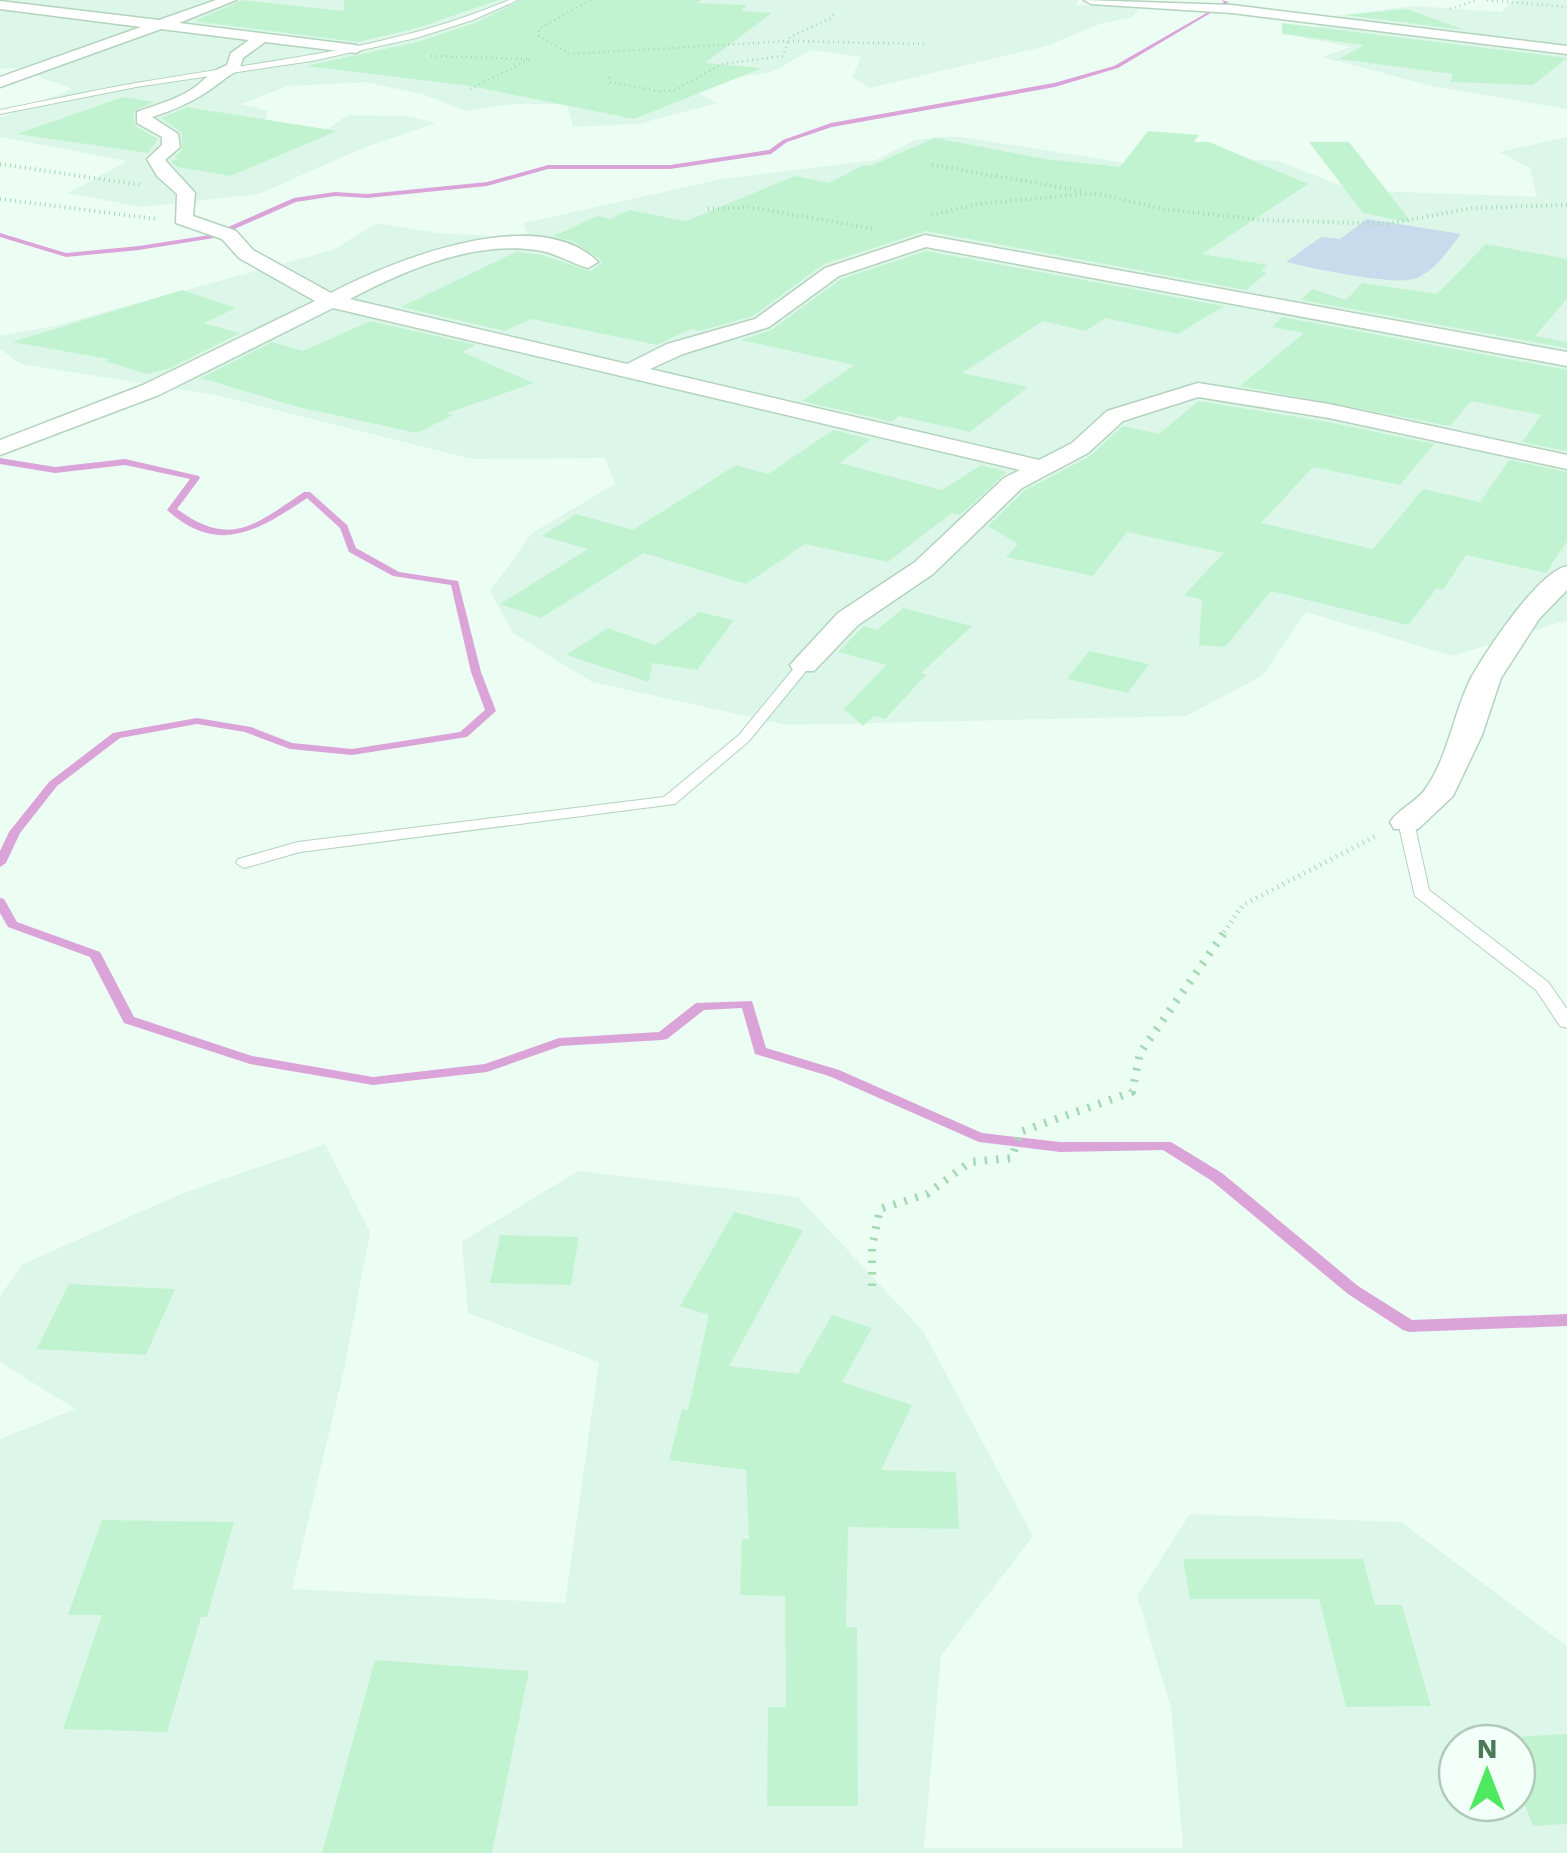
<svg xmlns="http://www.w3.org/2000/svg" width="1567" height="1853" font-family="'Work Sans',sans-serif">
<rect width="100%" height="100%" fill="#ecfdf4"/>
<path fill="#dcf7e9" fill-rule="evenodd" d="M0 0H1078L1076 5 1139 8 1132 17 1100 24 1046 46 870 88 852 77 861 57 811 50 772 72 727 79 696 92 718 103 638 124 573 127 567 104H511L466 111 422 94 366 82 288 86 241 104 268 111 261 134 300 147 348 115 406 116 436 123 363 148 259 194 142 207 68 193 127 161 0 137V118L72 89 16 68 0 69Z
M1514 0H1567V109L1432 86 1322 57 1351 47 1304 38 1325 17 1414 6 1501 12Z
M938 137H962L1150 167 1211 157 1278 161 1353 190 1537 197 1530 168 1499 152 1567 137V620L1453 656 1306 612 1262 676 1186 716 787 725 592 682 513 633 490 591 532 533 615 484 605 458 472 459 216 395 21 364 0 349V336L53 326 333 250 376 223 438 233 528 238 524 223 721 179 876 160 915 140Z
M325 1144 370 1232 344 1370 292 1589 565 1603 599 1362 468 1313 462 1242 578 1171 798 1197 923 1331 1033 1536 941 1656 924 1848H1183L1171 1708 1137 1596 1190 1514 1401 1522 1567 1646V1853H0V1439L75 1409 0 1362V1296L23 1264 181 1194ZM1457 1743H1517V1803H1457Z"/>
<path fill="#c8dbec" d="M1367 219 1461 234C1448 250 1437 269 1417 278 1396 287 1312 268 1286 262L1321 237 1340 239Z"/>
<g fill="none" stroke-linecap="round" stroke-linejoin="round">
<path fill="#dba4d8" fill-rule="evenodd" d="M1221 0 1229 2 1118 68 1055 87 832 127 787 142 771 154 670 169H548L487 186 367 198 335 196 296 202 214 238 139 250 66 257 0 237V233L66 253 139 246 210 235 294 198 335 192 367 194 487 182 548 165H670L769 150 783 140 831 123 1054 83 1114 66 1210 11 1224 2Z
M0 458 55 467 125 459 199 476 200 478 177 509C231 549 256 524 304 492H310L347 525 356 548 399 572 458 581 481 672 496 711 467 737 352 755 290 749 245 732 197 724 120 738 57 786 20 833 6 863 0 867V851L9 832 49 782 113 733 197 718 251 727 292 743 352 749 460 732 485 710 471 672 451 585 393 576 349 552 340 528 307 498C258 531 218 556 167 510L190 479 125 465 55 473 0 464Z
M0 898 4 899 17 922 100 952 134 1017 252 1056 373 1077 485 1064 559 1038 659 1032 696 1003 752 1001 766 1048 839 1070 982 1133 1060 1142H1171L1222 1173 1358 1286 1412 1320 1567 1314V1326L1409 1332 1403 1330 1348 1294 1212 1181 1163 1150 1060 1152 979 1142 829 1076 755 1054 742 1008 704 1010 667 1039 662 1040 561 1046 487 1072 373 1085 250 1064 124 1023 90 957 8 927 0 913Z"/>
</g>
<path fill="#c2f3d0" d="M243 0 344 11V0H499L417 28 358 42 194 21Z
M521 0H701L698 3 747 5 741 11 772 13 705 63 762 68 634 119 470 86 306 66 417 42 475 23Z
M1407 9 1465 30 1345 15Z
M1282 23 1567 58 1533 85 1450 82 1453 74 1339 59 1364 45 1282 34Z
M123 97 154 102 133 112 135 126 158 139 148 153 17 134Z
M187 107 337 131 230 176 177 167 171 161 179 158 174 157 182 150V133L161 118Z
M1148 131 1199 135 1194 142H1209L1308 184 1202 254 1268 265 1261 271 1267 273 1246 290 926 231 824 264 753 316 700 331 691 329 657 345 531 319 505 331 401 307 516 252 542 255 590 271 602 263 600 259 574 242 553 236 598 216 610 219 629 210 686 221 795 176 829 183 863 165 870 166 935 138 1045 159 1120 167Z
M1309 142H1349L1412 223 1363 213Z
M1486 244 1567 259V299L1535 336 1567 342V348L1301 300 1312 289 1346 300 1362 283 1437 294Z
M926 251 1224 306 1178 334 1105 318 1086 331 1043 321 962 373 1028 387 970 432 899 416 892 422 802 401 854 365 741 340 771 330 841 279Z
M182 290 236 308 204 323 240 333 168 369 147 374 105 361 109 359 12 342Z
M1282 317 1567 370V451L1522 442 1541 415 1471 401 1450 426 1240 386 1304 333 1272 327Z
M370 321 476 345 462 352 534 383 447 413 453 415 417 433 298 407 201 378 272 342 303 351Z
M1198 401 1328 422 1434 444 1400 485 1313 467 1261 523 1373 549 1423 489 1480 502 1509 460 1567 472V541L1546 573 1466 555 1443 590 1437 588 1408 625 1271 591 1225 647 1199 645 1202 600 1184 595 1224 553 1127 532 1093 576 1006 557 1018 544 988 526 1024 491 1090 456 1123 426 1159 434Z
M833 430 871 439 840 463 942 490 981 465 1007 472 960 515 952 513 888 562 805 544 746 584 644 553 541 618 500 604 588 549 542 536 576 514 633 530 736 465 768 474Z
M903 608 972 626 921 673 927 674 885 719 874 716 863 726 844 709 886 665 838 652 864 626 877 630Z
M699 612 734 620 697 670 652 663 649 682 566 655 608 628 655 645Z
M1089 651 1149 664 1128 693 1067 679Z
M734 1212 803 1230 729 1366 798 1374 832 1315 872 1328 842 1382 912 1405 881 1470 956 1472 959 1529 848 1527 846 1627H857L858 1806H767L768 1707H786L785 1596 740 1595 742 1539H749L746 1470 669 1460 682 1409 688 1410 709 1315 680 1306Z
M500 1235 579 1237 571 1285 490 1283Z
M69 1284 175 1289 146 1355 37 1349Z
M102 1520 234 1522 207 1617H201L167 1732 63 1729 102 1615H68Z
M1183 1559H1363L1375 1605H1402L1431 1706 1346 1707 1319 1599H1190Z
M375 1660 529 1671 492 1853H322Z
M1567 1734V1824L1533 1826 1517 1786V1737Z"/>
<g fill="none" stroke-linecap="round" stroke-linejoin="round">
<defs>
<path id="lane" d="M509 0H518L473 20 416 38 312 61 136 87 0 114V110C45 101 90 91 136 83 262 61 390 51 509 0Z
M804 661 811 665 749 741 675 804 300 852 244 868 236 863 238 859 298 842 664 797 739 735 799 662Z
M1406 817 1414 822 1429 890 1548 982 1567 1009V1028L1560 1026 1536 990 1415 896 1398 822Z"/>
<path id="street" d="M216 0H236L179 23 356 45 363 49 356 53 265 42 243 58 239 70C225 77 218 85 205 93 188 104 171 111 152 117L178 134 180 147 165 160 195 193 193 216 236 231 253 250 331 293C393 260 538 202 598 262L588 268C570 263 555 252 536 250 472 241 405 270 350 299L627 364 667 344 755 319 825 268 925 235 1567 352V366L926 247 839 276 769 327 683 354 650 369 1039 460 1072 443 1107 411 1198 383 1329 404 1567 455V469L1329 418 1198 397 1123 421 1088 453 1022 488 933 574 858 625 814 671H794L790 665 838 613 915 562 1004 478 1020 470 333 308 159 395 0 455V440L143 385 315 301 239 258 222 239 176 223 177 194 157 176 147 159 162 145V137L137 123V112C158 104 183 98 200 83 209 75 214 70 227 65L231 53 249 40 161 29 0 87V77L141 27 0 9V1L159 20Z
M1084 0 1232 5 1567 46V54L1232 13 1091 4Z
M1567 566V590L1539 619 1501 678 1482 735 1453 796 1418 829H1394L1390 822C1399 809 1414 803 1424 791 1449 757 1453 712 1472 676 1488 649 1537 573 1567 566Z"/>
</defs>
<use href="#lane" stroke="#b3d3bd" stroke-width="2"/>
<use href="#street" stroke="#b3d3bd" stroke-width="3"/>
<path stroke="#a4d9b3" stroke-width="2.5" stroke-dasharray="1 4" stroke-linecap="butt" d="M590 0 539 29V36L570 54 789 41 925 44
M1487 0 1567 7
M1450 9 1477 0
M431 56 530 59 470 89
M609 77 610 82 658 91 675 90 722 64 783 56 790 37 831 18 835 12"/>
<path stroke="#a4d9b3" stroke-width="4" stroke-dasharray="1 4" stroke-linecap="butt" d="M0 164 141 185
M932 165 1083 191
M0 199 157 219
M708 209 749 207 875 229
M932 215 977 204 1094 193 1164 209 1262 220 1386 224 1473 208 1567 205"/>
<path stroke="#a4d9b3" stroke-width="5" stroke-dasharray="1 5" stroke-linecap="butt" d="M1224 932 1243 905 1376 836"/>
<path stroke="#a4d9b3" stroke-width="8" stroke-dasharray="2.5 9" stroke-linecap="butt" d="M872 1286V1247L880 1209 927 1194 970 1162 1012 1158 1020 1132 1132 1092 1140 1053 1226 930"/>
<use href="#lane" fill="#fff" fill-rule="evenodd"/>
<use href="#street" fill="#fff" fill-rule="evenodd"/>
</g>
<g transform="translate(1487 1773)"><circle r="48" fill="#f3fff9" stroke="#b0cab9" stroke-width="2.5"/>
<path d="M0-8L18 38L0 25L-18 38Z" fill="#4fe960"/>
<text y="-15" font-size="28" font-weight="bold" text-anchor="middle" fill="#4c7a58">N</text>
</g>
</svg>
